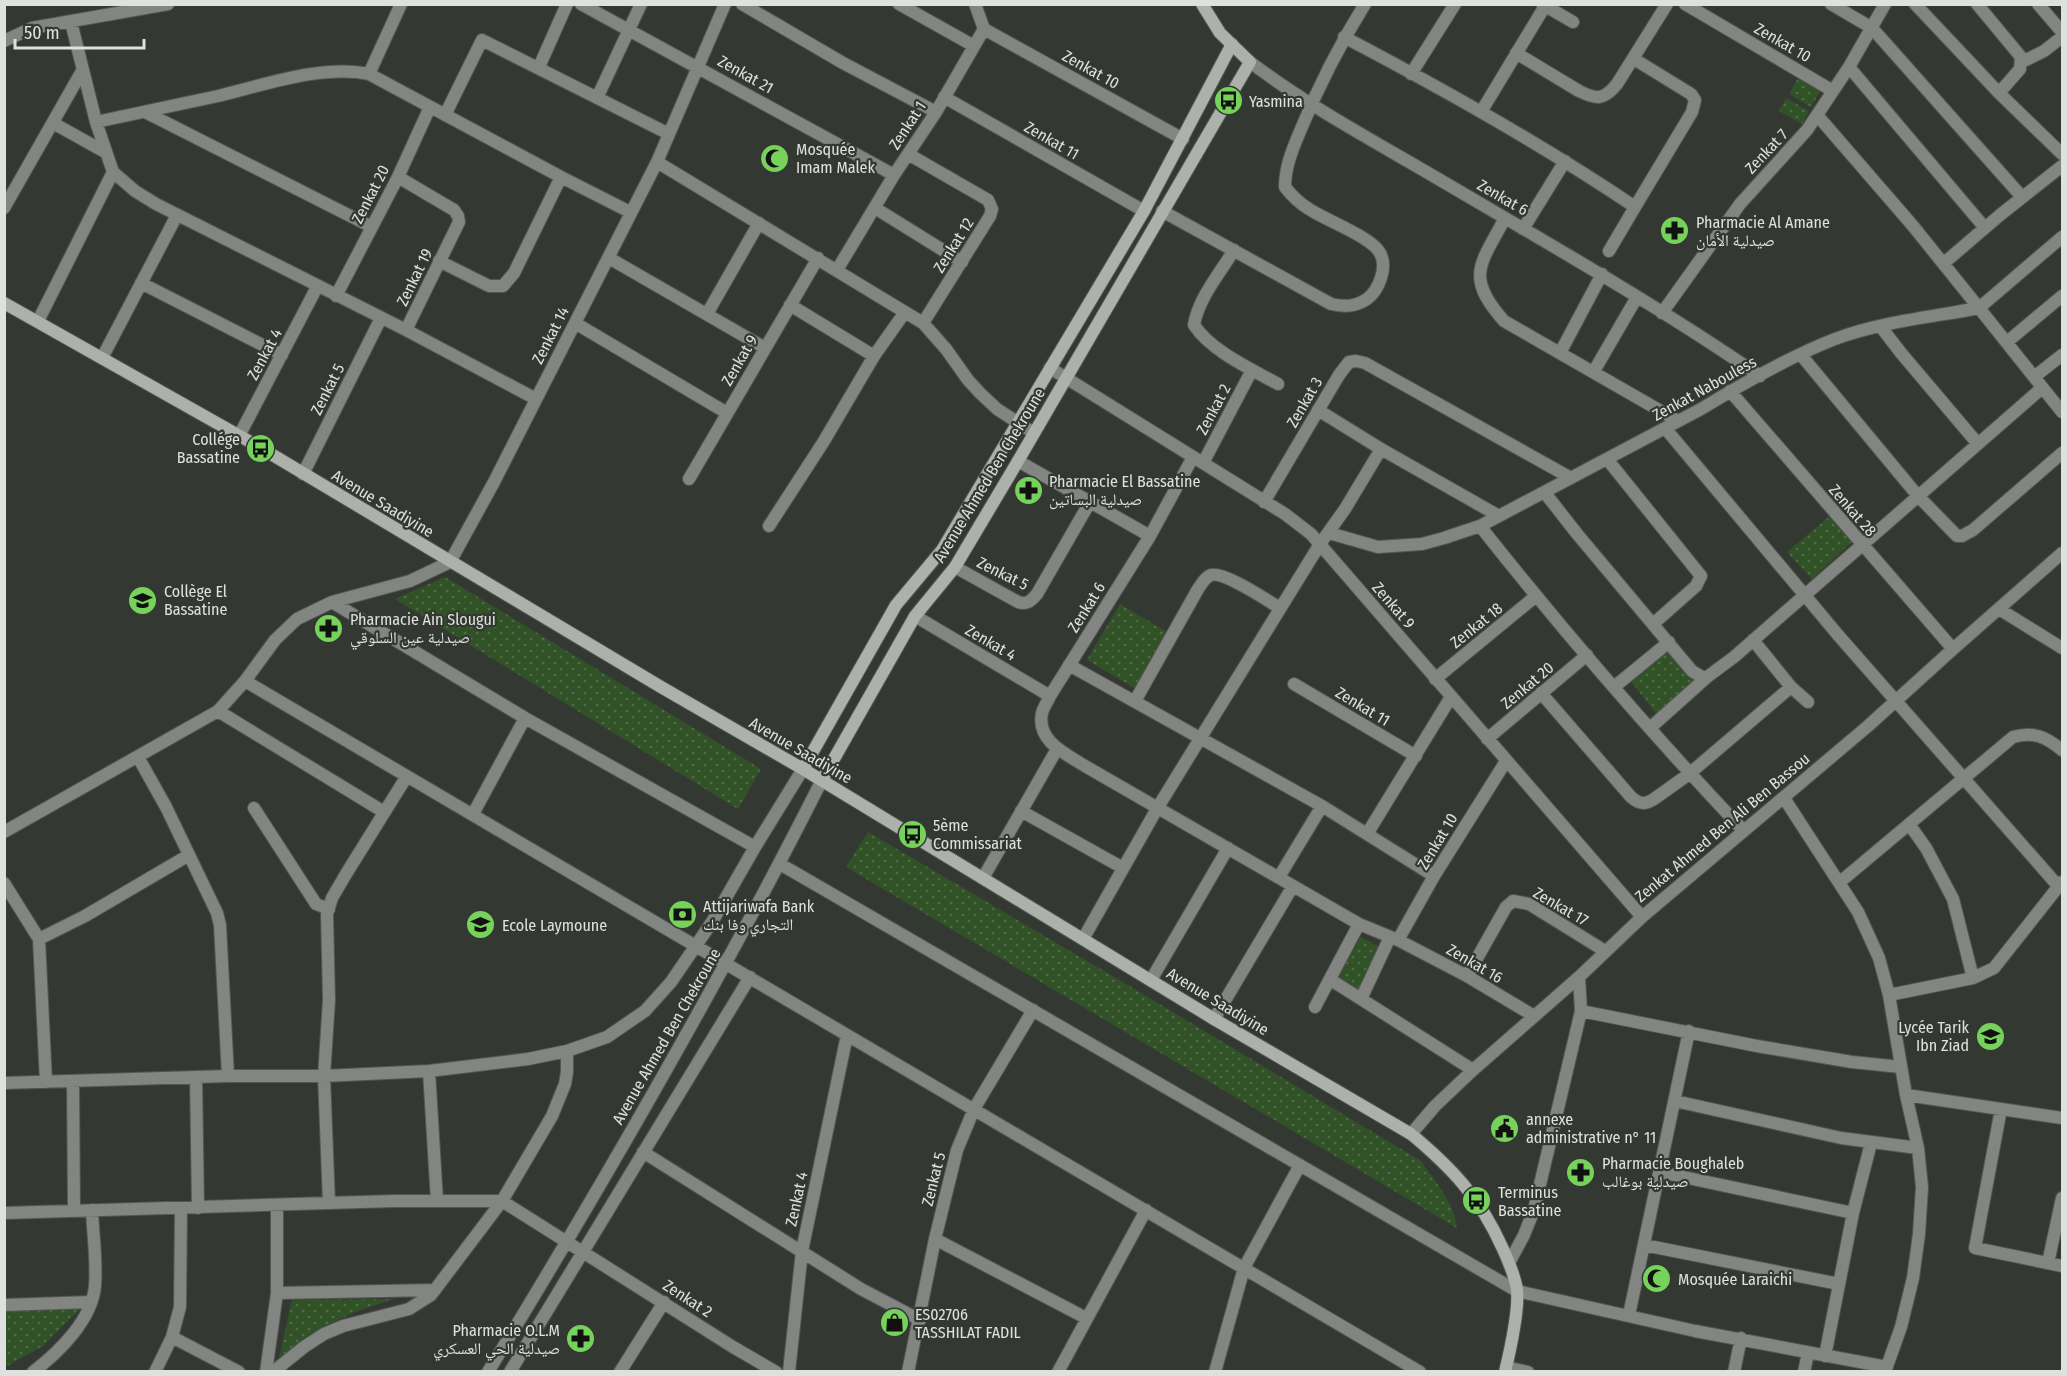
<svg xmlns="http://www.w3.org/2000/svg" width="2067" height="1376" font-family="'Fira Sans Condensed','Noto Naskh Arabic',sans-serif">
<defs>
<pattern id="park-dots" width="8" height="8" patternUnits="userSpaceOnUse" patternTransform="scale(1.5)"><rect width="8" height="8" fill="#315227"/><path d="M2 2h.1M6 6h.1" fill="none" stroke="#4e6b46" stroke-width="1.8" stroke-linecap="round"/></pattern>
</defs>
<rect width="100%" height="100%" fill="#333932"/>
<path fill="url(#park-dots)" d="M1800 75 1822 88 1811 107 1789 94Z
M1786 98 1809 111 1802 124 1779 111Z
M1830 516 1853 541 1812 579 1787 552Z
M445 577 761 769 738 809 395 599Z
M1120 604 1169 633 1136 689 1087 660Z
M1667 649 1696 682 1657 715 1630 680Z
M868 832 1116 978 1421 1161C1436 1183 1454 1202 1457 1228L846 867Z
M1361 937 1383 949 1360 990 1338 976Z
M394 1299 360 1310 322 1327 279 1358 292 1300Z
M81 1308 43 1346 5 1367 4 1311Z"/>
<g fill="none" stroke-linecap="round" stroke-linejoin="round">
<defs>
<path id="street" d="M581 4 894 175
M742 4 843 63 936 112
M899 4 974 46
M975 4 984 29
M1542 4 1573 22
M1685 4 1833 91
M1831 4 1872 28 2022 197
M1915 4 1999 93 2062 154
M1977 4 2021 57 2020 69 1999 93
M2038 4 2062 32
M71 22 96 122 113 172 135 191 156 204 406 330 536 399
M984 29 1183 139
M1344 37C1443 89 1542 144 1635 207L1692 112 1695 100 1691 94 1634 59
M4 41 32 28 168 4
M1516 53 1579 91C1597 100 1604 100 1617 84L1667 4
M1250 62C1308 106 1372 140 1435 177 1544 241 1655 304 1760 376
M2022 62 2044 51 2062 37
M539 67 567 4
M1849 67 1985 228
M369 74 401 4
M1411 74 1455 4
M944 97 1144 211
M597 98 641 4
M1481 112 1545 6
M147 113 372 227
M445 115 482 40 669 134
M1817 115 1913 226 1979 308 2062 237
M96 122C137 113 177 105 218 96 264 85 322 64 369 74L561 177 630 212
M53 123 105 152
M908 154 988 200 992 209 990 216 923 323
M657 162 923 323 946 349 968 380 980 393 997 409 1034 433
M398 177 454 210 458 216 459 222 406 330
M4 208 82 71
M875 208 962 262
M1162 211 1331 304C1344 307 1355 307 1367 299 1379 290 1388 267 1380 253 1372 237 1325 220 1309 209 1299 203 1292 196 1285 187 1285 166 1293 148 1301 129 1319 85 1340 44 1365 4
M1505 218C1481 264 1464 276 1504 321L1678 421
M1523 229 1565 161
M1234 250C1220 273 1198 299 1194 325 1211 351 1251 369 1278 384
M1609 251 1635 207
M609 258 765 348
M439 261 489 286H503L514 273 561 177
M1944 263 2000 215 2062 166
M837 270 894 175 936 112 984 29
M141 283 282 355
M336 296 398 177 430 107
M790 305 874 356
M1662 313 1740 204 1807 130 1849 67 1885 4
M707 314 759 223
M38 321 113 172
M575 323 727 413
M1881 327 1901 353 1978 444
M2007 342 2062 296
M1560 353 1602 274
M1801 355 1918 496 1957 536H1962L1973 530 2062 453
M102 358 177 215
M1050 368 1285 514 1311 534 1642 917
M1594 371 1637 297
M2034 377 2062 355
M1730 391 1953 649
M1318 410 1381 449 1499 516
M1665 428 1838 635 2059 887
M239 436 317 287
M1193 457 1150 536 1050 696C1048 701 1043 708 1042 713 1036 741 1066 754 1085 766L1359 924 1398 940 1467 976 1534 1016
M1607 459 1701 576 1696 586 1653 624
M1018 461 1150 536
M1203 463 1252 370
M303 474 381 318
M689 479 818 258
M1545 493 1578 535 1692 671 1702 677H1707L1734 657 2042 388
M1264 502 1339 375 1349 362 1356 361 1365 363 1571 478
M769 526 824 441 874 356 905 312
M1480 526C1563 631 1651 733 1743 830
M1329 533 1378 547 1422 544 1444 538 1480 526 1701 409C1742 384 1791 356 1835 339 1880 322 1932 317 1979 308L2062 412
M955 567 1018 602C1027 605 1031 601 1037 594L1090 502
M332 602 525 718 755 847
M1999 609 2062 648
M915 616 1050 696
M1753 640 1791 687 1808 702
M1069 665 1322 806 1434 876
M1435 679 1536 596
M245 681 1420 1372
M1294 684 1416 756
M1614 687 1669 642
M1541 693 1631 797C1639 804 1645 805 1654 799L1689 774 1791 687
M1135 701 1198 589C1201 585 1205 577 1211 575 1224 571 1268 601 1280 608
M218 711 384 812
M1650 728 1707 677
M1487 739 1587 655
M138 757 166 807 217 913 220 925 228 1076
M1784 798 1858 912 1879 958 1889 995 1906 1095 1918 1148 1922 1187 1919 1234 1913 1278 1901 1327 1885 1372
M254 808 316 904 329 909
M1021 811 1123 868
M473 814 525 718
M1909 824 1926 848 1953 899 1973 978
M4 832 218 711 245 681 275 640 297 619 332 602 410 581 450 562 494 482 657 162 725 4
M1367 834 1451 697
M780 864 1517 1291 1695 1331 1887 1367
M1279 877 1322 806
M983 878 1057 749
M1840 882 2013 737C2034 731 2046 737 2062 750
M4 883 39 939 46 1082
M39 939 85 916 189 855
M1083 939 1158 807 1320 544 1345 509 1381 449
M1398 940 1434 876 1506 761
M1467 976 1506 907 1513 901 1529 904 1605 951
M1151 980 1228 848
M1331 980 1473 1070
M1889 995 1973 978 1994 968 2062 882
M1361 999 1390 937
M1315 1007 1359 924
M1581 1011 1757 1046 1852 1062 1901 1067
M1214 1019 1293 886
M429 1071 437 1201
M196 1077 198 1208
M73 1082 74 1211
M4 1083 228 1076H324L429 1071 528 1059 567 1051 607 1037 645 1011 671 982 712 922 755 847 803 769
M1906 1095 2062 1118
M1675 1101 1841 1138 1918 1148
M2001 1109 1975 1248 2062 1266
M1411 1134 1435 1106 1473 1070 1579 977 1642 917 1868 726 1953 649 2062 553
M643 1152 861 1289 920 1320
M1660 1172 1853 1213
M329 1203 324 1076 329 1000 327 914 332 898 346 874 407 776
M4 1213 394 1201H502L733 1347 776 1372
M935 1239 1086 1318
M1644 1245 1839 1284
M1509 1263 1524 1235 1534 1210 1581 1011 1579 977
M2048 1263 2062 1198
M277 1293 435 1290
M4 1305 91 1302
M1629 1315 1689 1031
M172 1337 239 1372
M1825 1356 1853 1213 1871 1143
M1506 1367 1528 1372
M33 1372C59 1352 92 1320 95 1286 97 1261 93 1235 92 1210
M155 1372 172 1337 180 1307 181 1209
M266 1372 277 1293V1205
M273 1372 304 1347 324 1334 343 1326 409 1309 431 1295 502 1201 552 1116 565 1084 567 1072V1051
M488 1372C606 1179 720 982 822 780
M510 1372 750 977
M620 1372 664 1302
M789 1372 802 1251 847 1035
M908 1372 935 1239 957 1150 974 1109 1033 1010
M1058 1372 1146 1210
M1215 1372 1244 1268 1300 1165
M1734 1372 1741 1338
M1804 1372 1808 1353"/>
<path id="secondary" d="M4 303 261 448 661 687 803 769 1214 1019 1411 1134C1452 1168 1480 1198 1502 1247 1508 1260 1515 1275 1517 1290 1519 1310 1510 1351 1505 1372
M803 769 896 605 942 550 1144 211 1232 44
M822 780 915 616 955 567 1018 461 1250 62 1220 33 1202 4"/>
</defs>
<use href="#street" stroke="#525751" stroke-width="14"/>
<use href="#secondary" stroke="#525751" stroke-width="14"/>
<use href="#street" stroke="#828582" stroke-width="12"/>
<use href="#secondary" stroke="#adb1ac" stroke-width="12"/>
</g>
<defs>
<symbol id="bus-disc" viewBox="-11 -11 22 22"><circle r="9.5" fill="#76d25a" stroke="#333932"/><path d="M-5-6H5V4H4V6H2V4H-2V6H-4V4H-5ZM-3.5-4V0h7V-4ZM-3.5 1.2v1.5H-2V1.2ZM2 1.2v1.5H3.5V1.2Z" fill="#111"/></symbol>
<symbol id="mosque-disc" viewBox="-11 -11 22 22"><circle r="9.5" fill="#76d25a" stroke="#333932"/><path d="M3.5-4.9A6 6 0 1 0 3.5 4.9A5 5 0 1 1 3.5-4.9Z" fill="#111"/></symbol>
<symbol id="pharmacy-disc" viewBox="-11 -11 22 22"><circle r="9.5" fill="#76d25a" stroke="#333932"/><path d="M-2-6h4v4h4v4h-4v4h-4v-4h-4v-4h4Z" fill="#111"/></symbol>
<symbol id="school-disc" viewBox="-11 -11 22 22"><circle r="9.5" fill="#76d25a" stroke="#333932"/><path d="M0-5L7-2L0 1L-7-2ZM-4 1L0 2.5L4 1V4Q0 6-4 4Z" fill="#111"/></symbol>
<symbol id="bank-disc" viewBox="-11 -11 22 22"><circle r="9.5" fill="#76d25a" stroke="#333932"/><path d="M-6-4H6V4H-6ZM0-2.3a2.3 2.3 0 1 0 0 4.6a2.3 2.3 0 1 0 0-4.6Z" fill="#111"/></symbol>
<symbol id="civic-disc" viewBox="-11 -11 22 22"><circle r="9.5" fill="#76d25a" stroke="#333932"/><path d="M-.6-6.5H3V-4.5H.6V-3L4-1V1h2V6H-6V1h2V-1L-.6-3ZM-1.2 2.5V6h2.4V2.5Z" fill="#111"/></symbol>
<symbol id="shop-disc" viewBox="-11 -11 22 22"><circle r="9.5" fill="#76d25a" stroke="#333932"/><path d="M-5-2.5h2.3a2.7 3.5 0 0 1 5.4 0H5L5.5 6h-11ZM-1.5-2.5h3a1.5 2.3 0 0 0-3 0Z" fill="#111"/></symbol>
</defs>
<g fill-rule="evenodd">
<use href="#bus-disc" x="1212" y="84" width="33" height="33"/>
<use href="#mosque-disc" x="758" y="142" width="33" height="33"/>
<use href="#pharmacy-disc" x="1658" y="214" width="33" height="33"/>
<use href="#bus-disc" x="244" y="432" width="33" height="33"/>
<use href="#pharmacy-disc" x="1012" y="474" width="33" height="33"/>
<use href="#school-disc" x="126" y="584" width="33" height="33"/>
<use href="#pharmacy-disc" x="312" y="612" width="33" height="33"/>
<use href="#bus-disc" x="896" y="818" width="33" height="33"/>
<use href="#bank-disc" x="666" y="898" width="33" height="33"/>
<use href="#school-disc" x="464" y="908" width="33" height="33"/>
<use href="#school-disc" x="1974" y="1020" width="33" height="33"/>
<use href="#civic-disc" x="1488" y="1112" width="33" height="33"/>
<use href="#pharmacy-disc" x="1564" y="1156" width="33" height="33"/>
<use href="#bus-disc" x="1460" y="1184" width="33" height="33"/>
<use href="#mosque-disc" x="1640" y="1262" width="33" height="33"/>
<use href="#shop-disc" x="878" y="1306" width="33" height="33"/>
<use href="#pharmacy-disc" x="564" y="1322" width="33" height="33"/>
</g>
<g text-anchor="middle" stroke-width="4.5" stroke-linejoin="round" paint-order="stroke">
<g font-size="16" fill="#dee1dd" stroke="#333932">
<text transform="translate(1783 42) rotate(30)" y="6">Zenkat 10</text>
<text transform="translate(1091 69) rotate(29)" y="6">Zenkat 10</text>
<text transform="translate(746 74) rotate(29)" y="6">Zenkat 21</text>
<text transform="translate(907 125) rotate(-57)" y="6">Zenkat 1</text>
<text transform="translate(1052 140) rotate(30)" y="6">Zenkat 11</text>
<text transform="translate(1766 151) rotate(-47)" y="6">Zenkat 7</text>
<text transform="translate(370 194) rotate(-63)" y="6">Zenkat 20</text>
<text transform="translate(1503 197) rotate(30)" y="6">Zenkat 6</text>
<text transform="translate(953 245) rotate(-58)" y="6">Zenkat 12</text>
<text transform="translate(414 277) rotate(-64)" y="6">Zenkat 19</text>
<text transform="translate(550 335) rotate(-63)" y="6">Zenkat 14</text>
<text transform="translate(264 354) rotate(-62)" y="6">Zenkat 4</text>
<text transform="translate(739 360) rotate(-60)" y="6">Zenkat 9</text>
<text transform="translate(1704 388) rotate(-29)" y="6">Zenkat Nabouless</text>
<text transform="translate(327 389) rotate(-63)" y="6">Zenkat 5</text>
<text transform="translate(1304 402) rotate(-60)" y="6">Zenkat 3</text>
<text transform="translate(1213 409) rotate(-62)" y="6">Zenkat 2</text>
<text transform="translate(989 475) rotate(-59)" y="6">Avenue Ahmed Ben Chekroune</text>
<text transform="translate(383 503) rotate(31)" y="6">Avenue Saadiyine</text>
<text transform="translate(1853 510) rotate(49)" y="6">Zenkat 28</text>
<text transform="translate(1003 573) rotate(26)" y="6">Zenkat 5</text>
<text transform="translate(1394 605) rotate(49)" y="6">Zenkat 9</text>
<text transform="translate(1086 607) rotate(-58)" y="6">Zenkat 6</text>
<text transform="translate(1476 625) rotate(-39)" y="6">Zenkat 18</text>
<text transform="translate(991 642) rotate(30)" y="6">Zenkat 4</text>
<text transform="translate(1527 685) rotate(-40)" y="6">Zenkat 20</text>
<text transform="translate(1363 706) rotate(31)" y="6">Zenkat 11</text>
<text transform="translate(801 750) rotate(30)" y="6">Avenue Saadiyine</text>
<text transform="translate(1722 827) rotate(-40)" y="6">Zenkat Ahmed Ben Ali Ben Bassou</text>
<text transform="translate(1437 841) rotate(-59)" y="6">Zenkat 10</text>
<text transform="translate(1561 906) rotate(30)" y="6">Zenkat 17</text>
<text transform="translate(1475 963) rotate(30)" y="6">Zenkat 16</text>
<text transform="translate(1218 1001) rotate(31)" y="6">Avenue Saadiyine</text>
<text transform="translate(666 1036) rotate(-60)" y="6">Avenue Ahmed Ben Chekroune</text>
<text transform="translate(933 1179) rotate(-76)" y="6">Zenkat 5</text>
<text transform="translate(796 1199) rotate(-78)" y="6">Zenkat 4</text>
<text transform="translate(688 1298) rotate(33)" y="6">Zenkat 2</text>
</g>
<g font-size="16" fill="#dee1dd" stroke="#333932" text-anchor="start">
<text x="1249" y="107">Yasmina</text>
<text x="796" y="155">Mosquée<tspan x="796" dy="18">Imam Malek</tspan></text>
<text x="1696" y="228">Pharmacie Al Amane<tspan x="1696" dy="18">صيدلية الأمان</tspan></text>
<text x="240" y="445" text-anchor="end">Collége<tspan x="240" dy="18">Bassatine</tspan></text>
<text x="1049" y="487">Pharmacie El Bassatine<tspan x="1049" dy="18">صيدلية البساتين</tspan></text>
<text x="164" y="597">Collège El<tspan x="164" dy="18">Bassatine</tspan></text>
<text x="350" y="625">Pharmacie Ain Slougui<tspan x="350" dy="18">صيدلية عين السلوقي</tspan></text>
<text x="933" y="831">5ème<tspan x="933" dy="18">Commissariat</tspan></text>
<text x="703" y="912">Attijariwafa Bank<tspan x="703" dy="18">التجاري وفا بنك</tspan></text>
<text x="502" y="931">Ecole Laymoune</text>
<text x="1969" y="1033" text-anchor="end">Lycée Tarik<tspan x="1969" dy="18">Ibn Ziad</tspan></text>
<text x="1526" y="1125">annexe<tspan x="1526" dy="18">administrative n° 11</tspan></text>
<text x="1602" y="1169">Pharmacie Boughaleb<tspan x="1602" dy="18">صيدلية بوغالب</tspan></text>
<text x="1498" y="1198">Terminus<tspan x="1498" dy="18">Bassatine</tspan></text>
<text x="1678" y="1285">Mosquée Laraichi</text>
<text x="915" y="1320">ES02706<tspan x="915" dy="18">TASSHILAT FADIL</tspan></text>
<text x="560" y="1336" text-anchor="end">Pharmacie O.L.M<tspan x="560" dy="18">صيدلية الحي العسكري</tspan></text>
</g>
</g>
<rect width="2067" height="1376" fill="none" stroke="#dee1dd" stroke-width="12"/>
<path d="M15 39v9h129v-9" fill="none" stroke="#dee1dd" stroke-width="3"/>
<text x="24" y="39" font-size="18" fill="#dee1dd" stroke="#333932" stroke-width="4.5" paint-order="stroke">50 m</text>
</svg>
